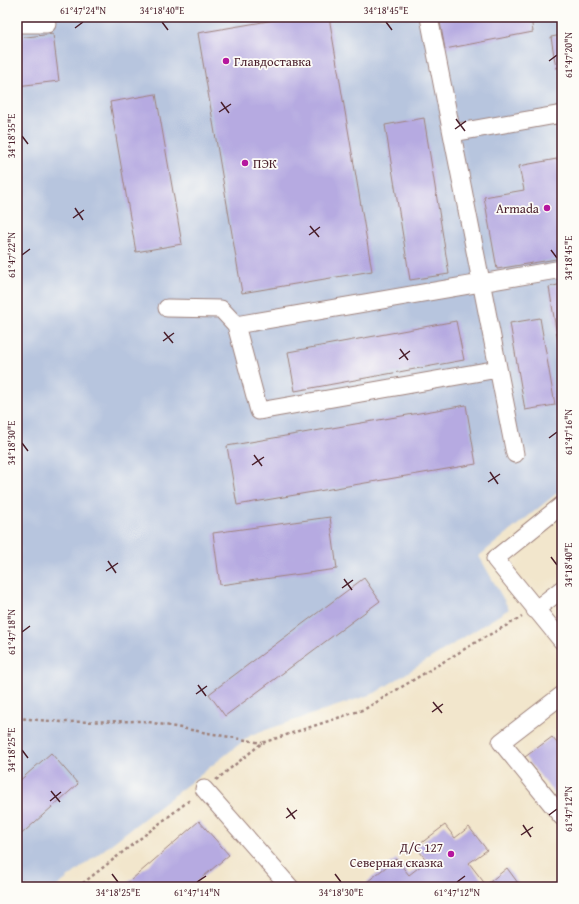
<svg xmlns="http://www.w3.org/2000/svg" width="579" height="904" font-family="'Gentium Book Plus',serif">
<rect width="100%" height="100%" fill="#fdfcf7"/>
<filter id="ink" filterUnits="userSpaceOnUse"><feTurbulence type="fractalNoise" baseFrequency=".025" numOctaves="2"/><feDisplacementMap in="SourceGraphic" scale="8" xChannelSelector="R" yChannelSelector="G"/><feConvolveMatrix kernelMatrix="1 2 1 2 8 2 1 2 1" color-interpolation-filters="sRGB"/></filter>
<filter id="wash" filterUnits="userSpaceOnUse"><feTurbulence type="fractalNoise" baseFrequency=".012" numOctaves="4" result="noise"/><feDisplacementMap in="SourceGraphic" scale="16" xChannelSelector="R" yChannelSelector="G"/><feGaussianBlur stdDeviation="0.9" result="paint"/><feColorMatrix in="noise" values="0 0 0 0 0 0 0 0 0 0 0 0 0 0 0 0 0 1.4 0 .05"/><feComposite in="paint" operator="in"/></filter>
<g filter="url(#wash)">
<rect width="100%" height="100%" fill="#f2e6cc"/>
<path fill="#b7c5de" d="M17 17H562V489L479 556 509 609 375 693 251 735 56 887H17Z"/>
<g id="blocks">
<path fill="#b6aae1" d="M292 17H329L372 271 242 293 198 33Z
M439 17H531L533 32 445 49Z
M53 34 59 81 17 86V38Z
M562 35V67L556 68 551 37Z
M156 94 182 244 136 252 110 102Z
M424 118 449 274 410 280 385 125Z
M562 158V258L497 269 484 197 524 190 519 166Z
M562 284V354H560L549 287Z
M540 318 555 405 525 410 510 323Z
M456 321 464 360 295 391 288 352Z
M466 405 476 464 237 505 227 446Z
M330 517 337 569 220 585 213 533Z
M364 578 380 601 225 716 209 694Z
M552 737 562 749V803L525 757Z
M51 753 78 784 17 838V783Z
M199 821 229 855 191 887H123Z
M445 825 455 838 469 827 487 850 469 863 486 885 507 868 521 887H371L367 882 396 859 409 875 427 861 416 847Z"/>
</g>
</g>
<g filter="url(#ink)">
<use href="#blocks" fill-opacity="0" stroke="#9e827c" stroke-width="1"/>
<g fill="none" stroke-linecap="round" stroke-linejoin="round">
<defs>
<path id="minor" d="M429 17 515 454
M17 24H47
M453 133 562 114
M167 308 221 309 236 325 259 411 498 369
M236 325 562 269
M562 505 495 559 562 641
M535 610 562 589
M562 695 501 742 562 817
M204 789 290 887"/>
</defs>
<use href="#minor" stroke="#9e827c" stroke-width="19"/>
<path stroke="#9e827c" stroke-width="2.5" stroke-dasharray="3 3" stroke-linecap="butt" d="M17 718 61 722 143 721 262 743
M216 780 262 743 365 709 478 641 522 617
M78 887 191 799"/>
<use href="#minor" stroke="#fff" stroke-width="17"/>
</g>
</g>
<path fill="none" stroke="#4a1f2b" stroke-width="1.5" d="M162 22 168 30M386 22 392 30M75 28 83 22M549 61 557 55M221 102 229 113M219 112 231 104M456 119 465 131M455 129 466 121M22 136 28 144M75 208 83 220M73 218 84 210M310 226 319 237M309 235 320 227M551 250 557 258M22 255 30 249M164 332 173 343M163 341 174 333M400 349 408 360M399 359 410 351M549 438 557 432M22 443 28 451M254 455 262 466M252 465 264 457M490 472 498 484M488 482 500 474M551 557 557 565M108 561 116 573M106 571 118 563M344 579 352 590M342 588 353 580M22 632 30 626M198 685 206 696M196 694 207 686M433 702 442 713M432 712 443 704M22 750 28 758M51 791 60 802M50 801 61 792M287 808 295 819M549 815 557 809M286 818 297 810M523 825 531 837M521 835 533 827M112 874 118 882M335 874 341 882M197 882 206 876M457 882 465 876"/>
<g fill="#b5179e" stroke="#fdfcf7" stroke-width="1.5">
<circle cx="226" cy="61" r="4"/>
<circle cx="245" cy="163" r="4"/>
<circle cx="547" cy="208" r="4"/>
<circle cx="451" cy="854" r="4"/>
</g>
<g text-anchor="middle" stroke-width="3.5" stroke-linejoin="round" paint-order="stroke">
<g font-size="13" fill="#4a1f2b" stroke="#fdfcf7" text-anchor="start">
<text x="234" y="66">Главдоставка</text>
<text x="253" y="168">ПЭК</text>
<text x="539" y="213" text-anchor="end">Armada</text>
<text x="443" y="852" text-anchor="end">Д/С 127<tspan x="443" dy="15">Северная сказка</tspan></text>
</g>
</g>
<rect width="579" height="904" fill="none" stroke="#fdfcf7" stroke-width="44"/>
<rect x="22" y="22" width="535" height="860" fill="none" stroke="#4a1f2b" stroke-width="1.5"/>
<g font-size="10" text-anchor="middle" fill="#4a1f2b">
<text x="83" y="14">61°47'24"N</text>
<text x="162" y="14">34°18'40"E</text>
<text x="386" y="14">34°18'45"E</text>
<text transform="translate(568 55) rotate(-90)" y="4">61°47'20"N</text>
<text transform="translate(11 136) rotate(-90)" y="4">34°18'35"E</text>
<text transform="translate(11 255) rotate(-90)" y="4">61°47'22"N</text>
<text transform="translate(568 258) rotate(-90)" y="4">34°18'45"E</text>
<text transform="translate(568 432) rotate(-90)" y="4">61°47'16"N</text>
<text transform="translate(11 443) rotate(-90)" y="4">34°18'30"E</text>
<text transform="translate(568 565) rotate(-90)" y="4">34°18'40"E</text>
<text transform="translate(11 632) rotate(-90)" y="4">61°47'18"N</text>
<text transform="translate(11 750) rotate(-90)" y="4">34°18'25"E</text>
<text transform="translate(568 809) rotate(-90)" y="4">61°47'12"N</text>
<text x="118" y="896">34°18'25"E</text>
<text x="197" y="896">61°47'14"N</text>
<text x="341" y="896">34°18'30"E</text>
<text x="457" y="896">61°47'12"N</text>
</g>
</svg>
